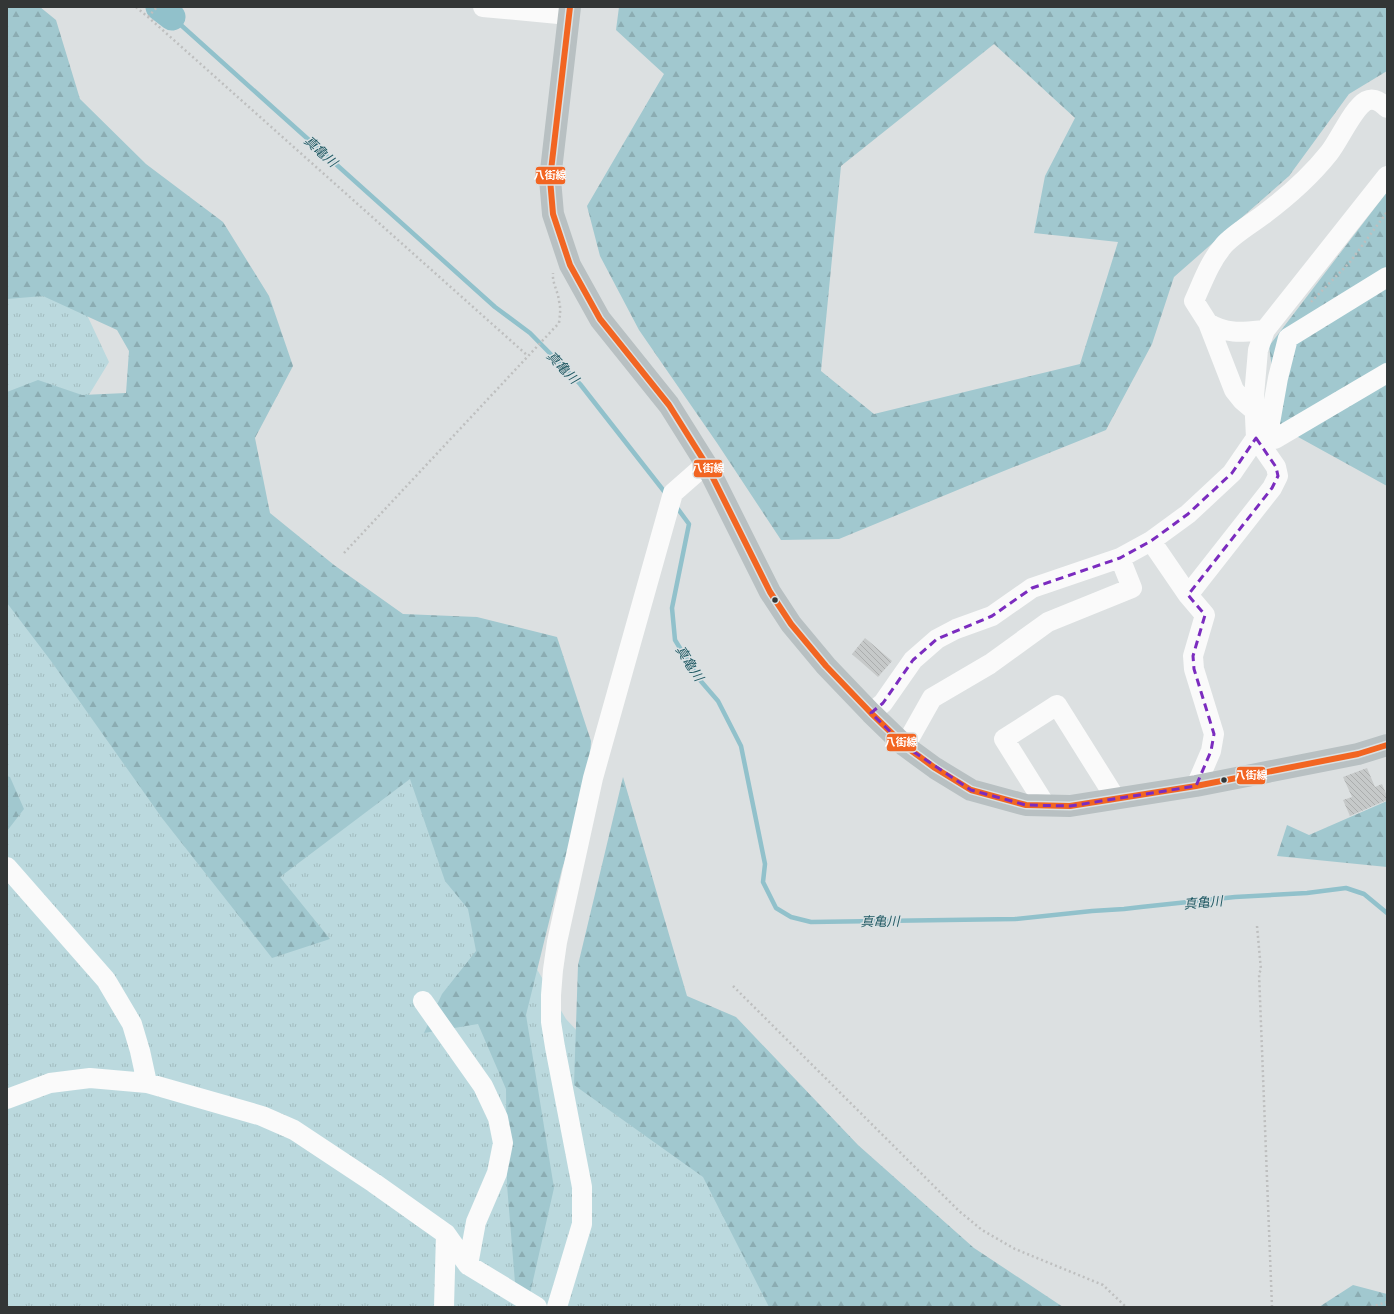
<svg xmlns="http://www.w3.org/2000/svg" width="1394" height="1314" font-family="'Sofia Sans Condensed','Noto Sans JP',sans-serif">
<defs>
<pattern id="grass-tufts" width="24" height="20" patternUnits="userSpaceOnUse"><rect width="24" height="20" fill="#bbd9de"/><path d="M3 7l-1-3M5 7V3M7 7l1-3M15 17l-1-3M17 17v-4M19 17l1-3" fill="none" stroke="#a1bbbf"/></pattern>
<pattern id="forest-firs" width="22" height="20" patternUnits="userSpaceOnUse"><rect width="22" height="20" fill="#a1c8cf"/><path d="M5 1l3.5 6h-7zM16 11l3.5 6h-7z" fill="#8bacb2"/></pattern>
<pattern id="building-back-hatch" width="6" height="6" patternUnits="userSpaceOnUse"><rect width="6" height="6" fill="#c6c9c9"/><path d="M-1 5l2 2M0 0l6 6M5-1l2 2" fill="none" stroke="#abadad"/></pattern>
</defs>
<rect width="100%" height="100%" fill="#dce0e1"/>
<path fill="url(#grass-tufts)" d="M7 185 59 255 109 362 39 477 408 748 566 1019 771 1239 833 1307H7Z"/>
<path fill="url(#forest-firs)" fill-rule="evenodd" d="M7 7H40L56 20 80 99 146 164 223 222 269 296 293 366 255 438 270 513 334 565 403 614 477 617 557 637 591 741 588 791 562 869 526 1015 554 1188 527 1307H517L507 1185 506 1089 478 1024 424 1033 442 994 476 951 468 909 445 881 410 779 280 877 330 939 272 958 162 818 51 661 7 603V392L38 380 82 395 126 393 129 351 117 330 43 296 7 299Z
M619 7H1387V71L1349 94 1289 176 1174 277 1152 344 1106 430 989 477 839 539 781 540 717 443 639 330 600 256 587 206 664 74 616 30ZM994 44 1075 118 1045 176 1034 233 1118 242 1080 364 874 414 821 371 841 166Z
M1387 192V486L1280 427 1269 346Z
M7 776 10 777 24 809 7 831Z
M623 777 687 996 736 1017 858 1145 974 1248 1063 1307H769L703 1177 574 1085 578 965Z
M1387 801V867L1277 856 1287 825 1309 835Z
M1353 1285 1387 1294V1307H1319Z"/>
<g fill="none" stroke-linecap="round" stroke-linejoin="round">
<path stroke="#91c1cb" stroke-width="4.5" d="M180 7 172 17 495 307 530 333 580 384 667 495
M675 505 689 524 672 608 675 640 699 679 718 701 741 746 765 864 763 882 776 908 791 917 811 922 1015 919 1092 911 1124 909 1141 907 1235 897 1307 893 1346 888 1364 894 1387 913"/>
<path stroke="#91c1cb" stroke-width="27" d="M159 7 172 17"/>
</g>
<path fill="url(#building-back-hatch)" d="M865 638 892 661 878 677 852 654Z
M1367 768 1375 787 1382 784 1387 796V800L1350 816 1343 800 1352 797 1343 777Z"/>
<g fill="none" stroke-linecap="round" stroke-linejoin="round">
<path stroke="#bebfbf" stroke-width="2.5" stroke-dasharray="2 3" stroke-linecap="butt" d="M136 7 148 17 528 356
M148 17 157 7
M1311 302 1350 262 1387 212
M344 553 559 323C560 315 561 308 559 301 558 291 552 283 553 273
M1257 926 1261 970 1259 973 1272 1307
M733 986 959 1211 982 1230 1015 1249 1103 1285 1126 1307
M1371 1307 1387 1302"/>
<path stroke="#fafafa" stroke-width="20" d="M483 7 569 15
M1387 277 1288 338 1278 378 1270 423 1256 438 1275 439 1387 373
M1208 323C1227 335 1244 332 1265 330
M1255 411 1242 400 1234 390 1208 323 1194 301C1203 281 1210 261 1224 245 1234 234 1251 224 1263 215 1287 197 1310 177 1329 153 1339 141 1353 108 1366 101 1374 97 1381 102 1387 108
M1151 541 1188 595 1205 615 1193 656 1194 669 1214 734 1211 751 1196 786
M1188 595 1272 488 1278 476 1276 467 1256 438
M871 713 883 703 913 660 937 639 956 629 992 616 1032 588 1120 558 1151 541 1188 514 1232 473 1256 438 1254 396 1258 350 1265 330 1387 176
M905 746 932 698 990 664 1048 622 1132 588 1120 558
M1046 806 1004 739 1057 705 1116 799
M7 867 106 980 132 1024 140 1051 147 1083
M423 1001 483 1086 498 1118 503 1143 497 1173 476 1222 468 1265
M7 1099 50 1083 90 1078 147 1083 262 1116 294 1130 374 1183 446 1234 468 1265 537 1307
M444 1307 446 1234
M557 1307 582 1224V1187L555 1047 551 1022V995L553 970 557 942 593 778 673 493 706 464"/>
<path stroke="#b8c0c2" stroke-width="22" d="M570 7 550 179 553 214 570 265 600 319 669 405 706 464 770 592 791 624 826 666 871 713 905 746 935 768 971 790 1026 805 1070 806 1196 786 1358 754 1387 745"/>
<defs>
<path id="bus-1" d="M570 7 550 179 553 214 570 265 600 319 669 405 706 464 770 592 791 624 826 666 871 713 905 746 935 768 971 790 1026 805 1070 806 1196 786 1358 754 1387 745"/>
</defs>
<use href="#bus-1" stroke="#dae1e3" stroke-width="9"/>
<use href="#bus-1" stroke="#f26522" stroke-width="6"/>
</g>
<path fill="none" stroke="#7b2cbf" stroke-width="3" stroke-dasharray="8 5" stroke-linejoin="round" d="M1256 438 1276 467 1278 476 1272 488 1188 595 1205 615 1193 656 1194 669 1214 734 1211 751 1196 786 1070 806 1026 805 971 790 905 746 871 713 883 703 913 660 937 639 992 616 1032 588 1120 558 1151 541 1188 514 1232 473Z"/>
<g fill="#333636" stroke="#dae1e3" stroke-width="1.5">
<circle cx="775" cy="600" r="3.5"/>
<circle cx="1224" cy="780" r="3.5"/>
</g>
<g text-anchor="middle" stroke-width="3" stroke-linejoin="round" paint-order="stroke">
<g font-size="13" font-style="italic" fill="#1f5862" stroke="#dae1e3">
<text transform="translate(321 151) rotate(42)" y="5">真亀川</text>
<text transform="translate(563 367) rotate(46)" y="5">真亀川</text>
<text transform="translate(690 663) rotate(57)" y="5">真亀川</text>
<text transform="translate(1203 902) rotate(-5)" y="5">真亀川</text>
<text transform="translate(880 921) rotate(-1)" y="5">真亀川</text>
</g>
</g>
<g stroke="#dae1e3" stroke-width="1.5">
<rect x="535" y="166" width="31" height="19" rx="4" fill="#f26522"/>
<rect x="693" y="459" width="30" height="19" rx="4" fill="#f26522"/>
<rect x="886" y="733" width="31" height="19" rx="4" fill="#f26522"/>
<rect x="1236" y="766" width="30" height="19" rx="4" fill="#f26522"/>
</g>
<g font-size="11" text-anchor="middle" font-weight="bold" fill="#fff">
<text x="550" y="179">八街線</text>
<text x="708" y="472">八街線</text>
<text x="901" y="746">八街線</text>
<text x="1251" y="779">八街線</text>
</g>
<rect width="1394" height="1314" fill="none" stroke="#333636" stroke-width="16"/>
</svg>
